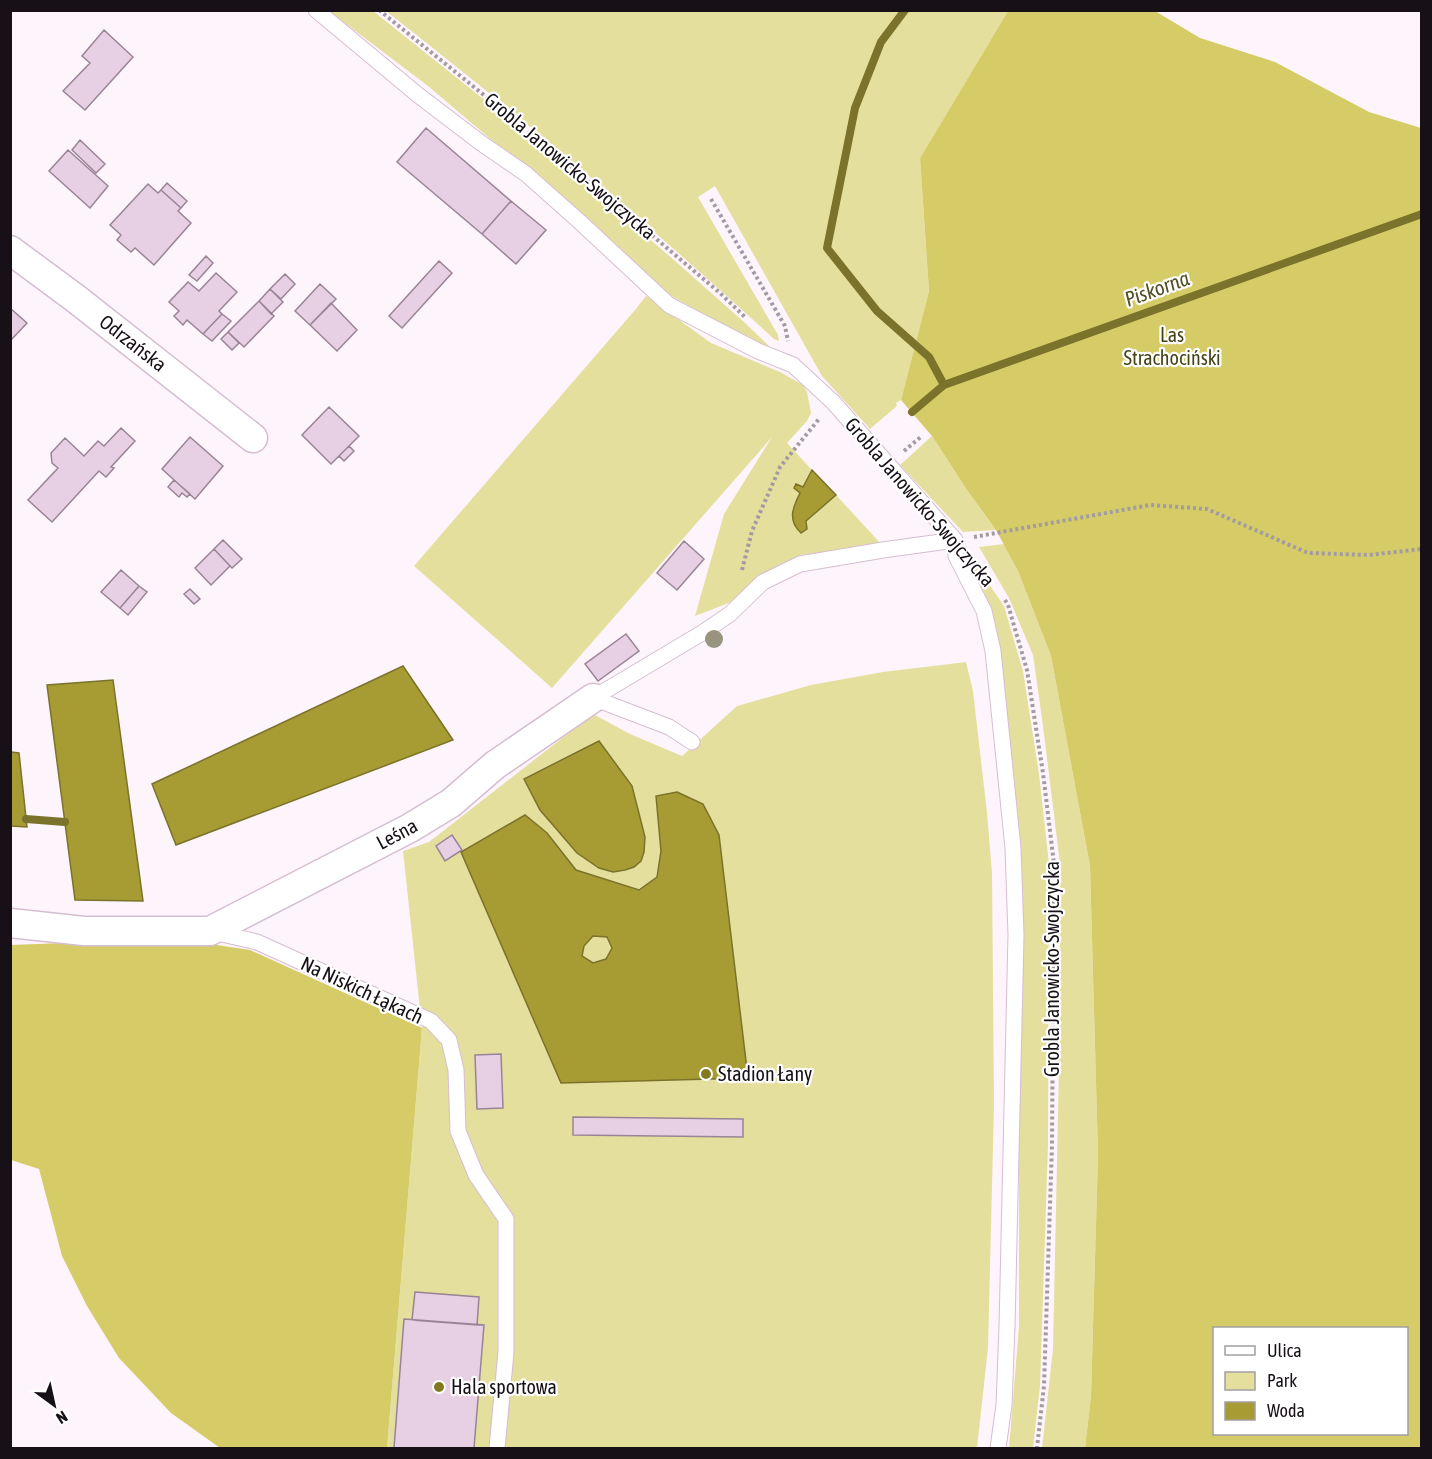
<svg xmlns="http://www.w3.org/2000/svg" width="1432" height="1459" font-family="'Asap Condensed',sans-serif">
<rect width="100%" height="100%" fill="#fef4fc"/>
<path fill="#e5df9e" d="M329 11H373L511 121 583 182 674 260 744 322 771 348 757 344 671 296 548 188 428 86Z
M386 11H1008L920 158 929 291 901 400 896 403 897 406 870 429 822 376 715 186 698 197 778 335 779 341 774 339C649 224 519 115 386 11Z
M646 296 711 343 780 372 803 385 807 392 811 413 807 421 787 443 812 470 803 487 796 484 794 488 800 493 792 510 806 521 836 495 882 545 800 555 767 575 747 596 695 616 724 514 772 437 552 688 414 566 635 310Z
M932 436 967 490 996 530 963 532 900 465Z
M1004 544 1018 571 1051 656 1090 866 1098 1155 1091 1396 1085 1448H1042L1053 1349 1060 1019V864L1043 726 1033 655 1009 598 979 547Z
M963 553 980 571 1004 606 1023 671 1039 774 1049 864 1048 1145 1040 1386 1033 1448H1009L1019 1326V1043L1021 854 1002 670 984 596Z
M966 662 973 691 987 813 992 873 994 1105 988 1348 977 1448H387L422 1028 403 851 429 842 593 714 630 734 682 756 737 706 811 685 883 672Z"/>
<path fill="#d6cc67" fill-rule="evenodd" d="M1008 11H1155L1200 38 1275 62 1369 112 1421 128V1448H1085L1091 1396 1098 1155 1090 866 1051 656 1018 571 996 530 967 490 932 436 901 400 929 291 920 158ZM1214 1328H1406V1434H1214Z
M177 939 250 950 422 1028 387 1448H220L171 1413 119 1358 87 1306 62 1256 39 1169 11 1160 10 945Z"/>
<path fill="#a69c33" stroke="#7b722b" stroke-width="1.5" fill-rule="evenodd" d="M812 470 836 495 806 521 807 529 801 533C787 520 793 507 800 493L794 488 796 484 803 487Z
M403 666 453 740 176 845 152 784Z
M113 680 143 901 75 900 47 685Z
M599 741 632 786 645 837 644 852 641 861 634 867 625 870 613 872 599 868 577 853 540 810 524 779Z
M11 752 19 753 27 827 11 826Z
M677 792 703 804 719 835 748 1078 561 1083 461 852 525 815 547 833 576 870 639 890 657 877 661 851 656 796ZM593 936 607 937 612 948 606 959 593 963 582 956 584 946Z"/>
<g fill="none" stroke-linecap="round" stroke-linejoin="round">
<path stroke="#7b722b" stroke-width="8" d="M905 10 881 42 855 108 827 248 877 311 929 357 944 385
M912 412 944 385 1422 214
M26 819 65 822"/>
</g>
<path fill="#e7d0e4" stroke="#998496" stroke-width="1.5" d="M104 30 133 57 85 110 63 91 90 63 82 56Z
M426 128 511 201 482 234 397 162Z
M80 140 105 164 96 173 72 150Z
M68 150 108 186 90 208 49 171Z
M167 183 187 201 181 208 161 190Z
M148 184 158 193 161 190 181 208 178 211 191 223 154 265 135 248 131 252 117 240 121 235 110 225Z
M511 201 546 230 516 264 482 234Z
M206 256 213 263 197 281 189 275Z
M439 261 452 273 402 328 389 316Z
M216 273 237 292 219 311 222 314 203 334 187 320 183 325 174 316 179 311 169 302 188 282 199 291Z
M285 274 295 284 281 299 270 289Z
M320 284 336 299 310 325 295 311Z
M270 289 283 302 271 314 259 301Z
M259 301 274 316 244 347 228 332Z
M331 303 357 330 337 351 310 325Z
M10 308 27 323 10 341Z
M222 314 231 321 212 341 203 334Z
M228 332 239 343 232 350 221 339Z
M329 407 359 436 331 464 302 435Z
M121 428 135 441 111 467 114 468 106 477 99 471 52 522 28 500 58 468 52 463 51 453 65 438 84 456 98 441 104 446Z
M190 437 223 466 195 499 162 469Z
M349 446 354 451 344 461 339 456Z
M174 480 190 494 187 497 182 493 179 497 168 487Z
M223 540 242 559 232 568 214 549Z
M684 541 704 559 677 590 657 573Z
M214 549 230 566 211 585 195 568Z
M121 570 139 586 120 608 101 592Z
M139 586 147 592 128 615 120 608Z
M190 589 200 599 194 604 184 594Z
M626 634 639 651 598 681 585 664Z
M452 835 462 850 445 861 436 846Z
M501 1054 503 1108 477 1109 475 1055Z
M573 1117 743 1119V1137L573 1135Z
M415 1292 479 1297 477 1325 412 1320Z
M404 1319 484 1325 474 1448H394Z"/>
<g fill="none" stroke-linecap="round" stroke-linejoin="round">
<defs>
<path id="lane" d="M316 10 418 95 481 143 526 174 580 222 669 305 758 351 793 365 833 402 955 540
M955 540 956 556 984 611 993 651 1013 848 1016 935 1007 1327 1004 1405 998 1448
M593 698 702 633 730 614 763 582 800 564 883 550 955 540
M593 698 669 727 692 742
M213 932 257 942 431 1021 449 1040 456 1070 458 1131 476 1175 506 1219V1352L497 1448"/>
<path id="street" d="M10 250 75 298 253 438
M10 923 84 931H210L410 828 451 803 495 765 593 698"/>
</defs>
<use href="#lane" stroke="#d5bed1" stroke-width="17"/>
<use href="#street" stroke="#d5bed1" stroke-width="31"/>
<path stroke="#a49aa2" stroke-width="4" stroke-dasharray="3 3" stroke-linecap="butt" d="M379 10 548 147 720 293 746 318
M711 199 785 326 788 341
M904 451 922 436
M974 537 1150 505 1207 509 1308 553 1369 555 1422 549
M742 570 752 531 780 467 819 419
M1005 600 1008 605 1027 670 1043 773 1054 864 1052 1145 1044 1386 1037 1448"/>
<use href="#lane" stroke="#fff" stroke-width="15"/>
<use href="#street" stroke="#fff" stroke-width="28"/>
</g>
<circle fill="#99937f" cx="714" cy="639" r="9"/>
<g fill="#837a20" stroke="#fff" stroke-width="2">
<circle cx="706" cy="1074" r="6"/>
<circle cx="439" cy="1387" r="6"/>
</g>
<g text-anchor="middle" stroke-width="4.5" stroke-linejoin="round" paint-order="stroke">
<g font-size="20" fill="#181017" stroke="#fff">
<text transform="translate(570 166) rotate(40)" y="7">Grobla Janowicko-Swojczycka</text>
<text transform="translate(133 343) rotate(38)" y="7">Odrzańska</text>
<text transform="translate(920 502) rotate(49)" y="7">Grobla Janowicko-Swojczycka</text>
<text transform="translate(397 834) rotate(-28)" y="7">Leśna</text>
<text transform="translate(1052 969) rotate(-90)" y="7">Grobla Janowicko-Swojczycka</text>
<text transform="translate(362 990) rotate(25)" y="7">Na Niskich Łąkach</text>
</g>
<g font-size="20" fill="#474318" stroke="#fff">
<text x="1172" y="342">Las<tspan x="1172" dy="23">Strachociński</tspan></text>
</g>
<g font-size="20" fill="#181017" stroke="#fff" text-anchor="start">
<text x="718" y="1081">Stadion Łany</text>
<text x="451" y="1394">Hala sportowa</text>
</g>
<g font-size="21" font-style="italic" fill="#534e24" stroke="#fff">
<text transform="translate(1157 289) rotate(-20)" y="7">Piskorna</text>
</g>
</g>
<rect width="1432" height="1459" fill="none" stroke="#181017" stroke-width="24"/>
<rect x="1213" y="1327" width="195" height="108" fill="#ffffff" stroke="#a39fa2" stroke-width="1.5"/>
<rect x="1225" y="1346" width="30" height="9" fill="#ffffff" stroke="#a39fa2" stroke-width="1.5"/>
<text x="1267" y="1357" font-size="18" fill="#181017">Ulica</text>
<rect x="1225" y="1372" width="30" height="18" fill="#e5df9e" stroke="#a39fa2" stroke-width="1.5"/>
<text x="1267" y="1387" font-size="18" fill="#181017">Park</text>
<rect x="1225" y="1402" width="30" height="18" fill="#a69c33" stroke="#a39fa2" stroke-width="1.5"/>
<text x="1267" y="1417" font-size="18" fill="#181017">Woda</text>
<g transform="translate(54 1405) rotate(147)" stroke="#ffffff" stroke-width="4.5" paint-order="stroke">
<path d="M0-4.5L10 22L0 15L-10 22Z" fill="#181017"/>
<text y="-9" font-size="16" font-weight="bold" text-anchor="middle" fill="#181017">N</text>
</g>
</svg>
